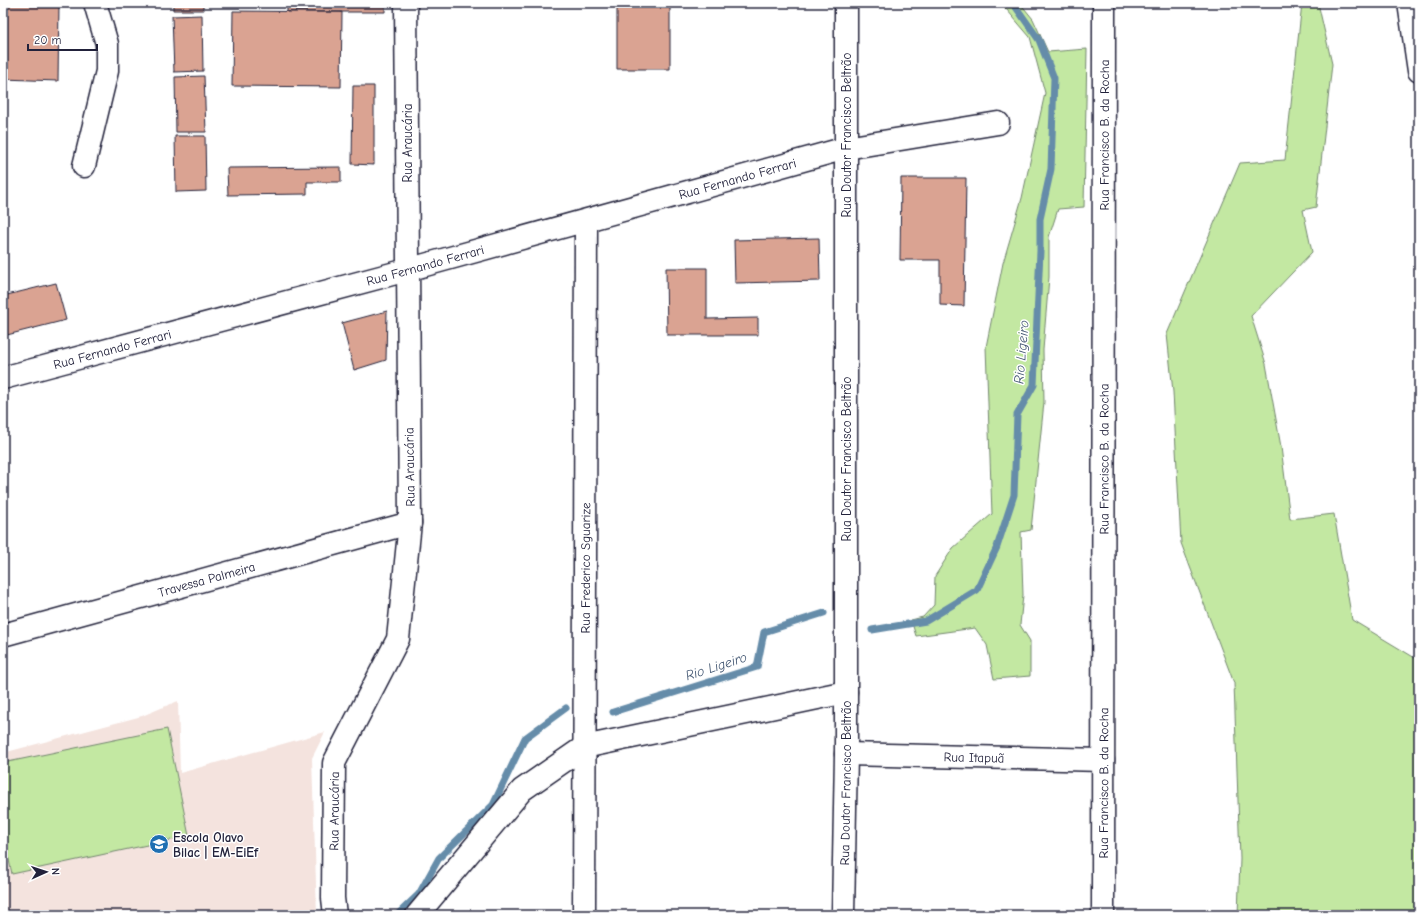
<svg xmlns="http://www.w3.org/2000/svg" width="1422" height="918" font-family="'Comic Neue',sans-serif">
<rect width="100%" height="100%" fill="#fff"/>
<filter id="ink" filterUnits="userSpaceOnUse"><feTurbulence type="fractalNoise" baseFrequency=".025" numOctaves="2"/><feDisplacementMap in="SourceGraphic" scale="8" xChannelSelector="R" yChannelSelector="G"/><feConvolveMatrix kernelMatrix="1 2 1 2 8 2 1 2 1" color-interpolation-filters="sRGB"/></filter>
<g filter="url(#ink)">
<path fill="#f4e3de" d="M178 701 180 773 325 732 312 758 317 915H3V753L142 716Z"/>
<path fill="#c3e8a2" stroke="#72856e" d="M1001 3H1020L1033 19 1048 52 1087 49 1084 207 1058 209 1049 237V277L1043 350 1044 402 1031 530 1021 532 1023 595 1020 625 1030 641V676L994 679 987 645 975 628 916 636 911 620 923 617 934 605 935 576 953 548 992 514 986 347 1003 263 1022 198 1045 93 1030 37Z
M1302 3H1318L1332 64 1316 207 1303 210 1312 252 1251 316 1266 364 1281 447 1290 519 1334 514 1352 620 1415 658 1419 657V915H1238L1240 859 1234 683 1181 543 1173 392 1167 334 1240 163 1285 160Z
M167 729 189 836 12 874 3 832V763Z"/>
<g fill="none" stroke-linecap="round" stroke-linejoin="round">
<path stroke="#658ca9" stroke-width="7" d="M872 630 926 621 977 590 997 547 1014 495 1017 415 1034 385 1040 251V219L1051 169 1054 78 1039 40 1013 3
M613 712 757 667 764 632 824 613
M397 915 419 894 439 858 493 805 525 738 566 708"/>
</g>
<path fill="#daa392" stroke="#22223b" d="M3 3H59L58 81 3 79Z
M173 3H203V10H173Z
M287 3H385V12H287Z
M617 3H670V69H617Z
M233 11 342 12 341 87 232 86Z
M202 15 203 71 174 72 172 16Z
M204 76 206 132H176L175 77Z
M353 86H374V165L352 164Z
M175 136H205L206 191 176 192Z
M341 167V182H307V194L228 195 227 168Z
M901 178H966L964 306 940 305V260H900Z
M819 238 820 281 735 283 734 240Z
M666 268H707V319L758 318V335H667Z
M56 283 66 320 3 336V296Z
M387 311 386 360 354 370 342 323Z"/>
<g fill="none" stroke-linecap="round" stroke-linejoin="round">
<defs>
<g id="minor">
<path d="M1409 3 1419 71"/>
<path d="M84 166 107 71V44L95 3"/>
<path id="s1" d="M3 378 407 270 846 148 998 123"/>
<path id="s2" d="M3 635 410 523"/>
<path id="s3" d="M846 754 1103 760"/>
<path id="s4" d="M335 915 333 898 334 763 398 639 410 523 406 3"/>
<path d="M417 915 522 790 584 747 846 692"/>
<path id="s5" d="M584 915 586 221"/>
<path id="s6" d="M843 915 846 754V3"/>
<path id="s7" d="M1103 915 1104 3"/>
</g>
</defs>
<use href="#minor" stroke="#22223b" stroke-width="25"/>
<use href="#minor" stroke="#fff" stroke-width="22"/>
</g>
</g>
<defs>
<symbol id="school-disc" viewBox="-11 -11 22 22"><circle r="9.5" fill="#1f6fb2" stroke="#fff"/><path d="M0-5L7-2L0 1L-7-2ZM-4 1L0 2.5L4 1V4Q0 6-4 4Z" fill="#fff"/></symbol>
</defs>
<g fill-rule="evenodd">
<use href="#school-disc" x="148" y="833" width="22" height="22"/>
</g>
<g text-anchor="middle" stroke-width="3" stroke-linejoin="round" paint-order="stroke">
<g font-size="13" fill="#22223b" stroke="#fff">
<text transform="translate(846 135) rotate(-90)" y="5">Rua Doutor Francisco Beltrão</text>
<text dy="5" stroke="none"><textPath href="#s7" startOffset="780">Rua Francisco B. da Rocha</textPath></text>
<text transform="translate(407 143) rotate(-90)" y="5">Rua Araucária</text>
<text dy="5" stroke="none"><textPath href="#s1" startOffset="761">Rua Fernando Ferrari</textPath></text>
<text dy="5" stroke="none"><textPath href="#s1" startOffset="437">Rua Fernando Ferrari</textPath></text>
<text dy="5" stroke="none"><textPath href="#s1" startOffset="113">Rua Fernando Ferrari</textPath></text>
<text transform="translate(846 459) rotate(-90)" y="5">Rua Doutor Francisco Beltrão</text>
<text dy="5" stroke="none"><textPath href="#s7" startOffset="456">Rua Francisco B. da Rocha</textPath></text>
<text transform="translate(409 467) rotate(-91)" y="5">Rua Araucária</text>
<text dy="5" stroke="none"><textPath href="#s5" startOffset="347">Rua Frederico Sguarize</textPath></text>
<text dy="5" stroke="none"><textPath href="#s2" startOffset="211">Travessa Palmeira</textPath></text>
<text dy="5" stroke="none"><textPath href="#s3" startOffset="128">Rua Itapuã</textPath></text>
<text dy="5" stroke="none"><textPath href="#s6" startOffset="132">Rua Doutor Francisco Beltrão</textPath></text>
<text dy="5" stroke="none"><textPath href="#s7" startOffset="132">Rua Francisco B. da Rocha</textPath></text>
<text dy="5" stroke="none"><textPath href="#s4" startOffset="104">Rua Araucária</textPath></text>
</g>
<g font-size="13" font-weight="bold" fill="#22223b" stroke="#fff" text-anchor="start">
<text x="173" y="842">Escola Olavo<tspan x="173" dy="15">Bilac | EM-EiEf</tspan></text>
</g>
<g font-size="14" font-style="italic" fill="#435772" stroke="#fff">
<text transform="translate(1021 352) rotate(-85)" y="5">Rio Ligeiro</text>
<text transform="translate(716 666) rotate(-18)" y="5">Rio Ligeiro</text>
</g>
</g>
<rect width="1422" height="918" fill="none" stroke="#fff" stroke-width="16"/>
<rect x="8" y="8" width="1406" height="902" fill="none" stroke="#22223b" stroke-width="1.5" filter="url(#ink)"/>
<g transform="translate(46 872) rotate(87)" stroke="#ffffff" stroke-width="3" paint-order="stroke">
<path d="M0-3L7 15L0 10L-7 15Z" fill="#22223b"/>
<text y="-6" font-size="11" font-weight="bold" text-anchor="middle" fill="#22223b">N</text>
</g>
<path d="M28 44v6h69v-6" fill="none" stroke="#22223b" stroke-width="2"/>
<text x="34" y="44" font-size="12" fill="#22223b" stroke="#ffffff" stroke-width="3" paint-order="stroke">20 m</text>
</svg>
